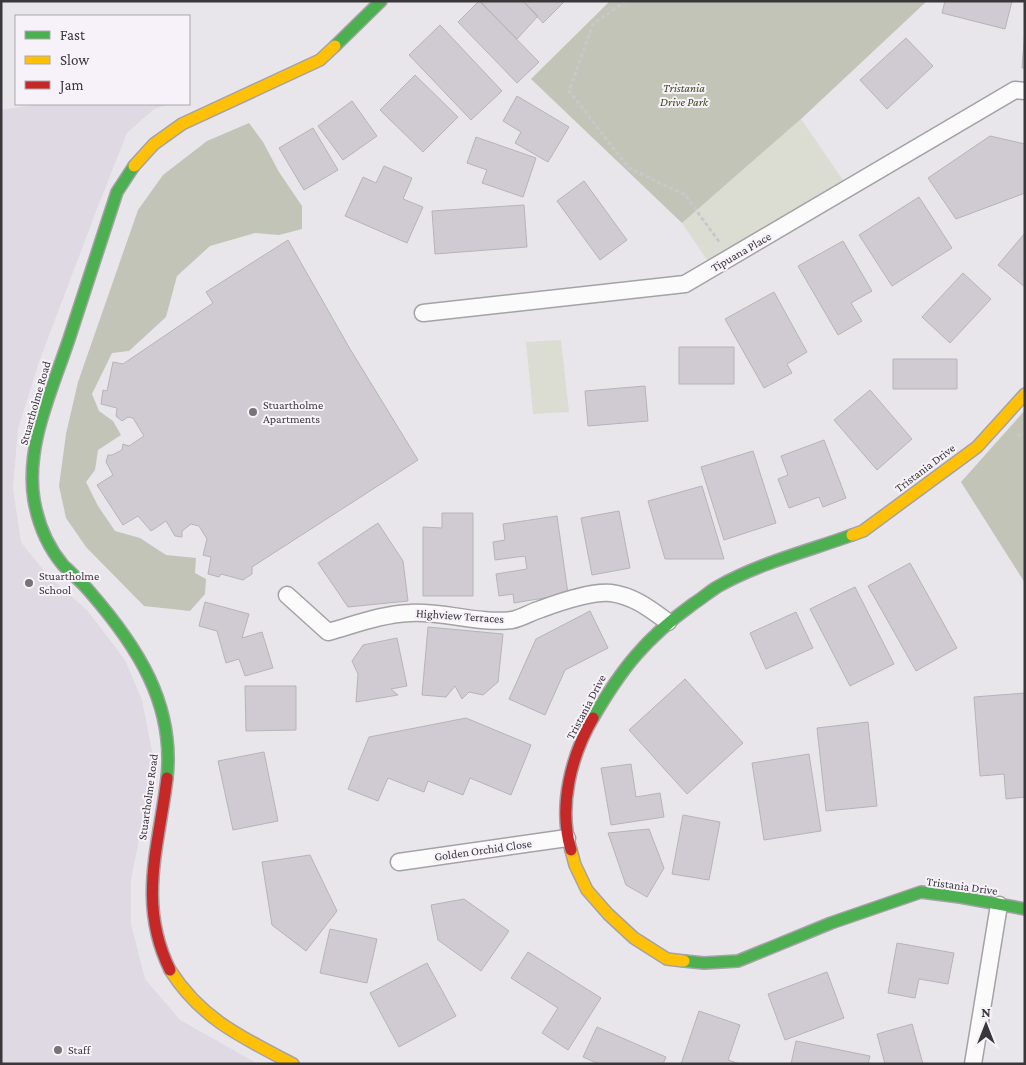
<svg xmlns="http://www.w3.org/2000/svg" width="1026" height="1065" font-family="'Crimson Pro',serif">
<rect width="100%" height="100%" fill="#e9e6eb"/>
<path fill="#dfd9e3" d="M37 104H172L154 109 127 133 97 209 39 362 18 429 13 488 21 542 49 577 87 610 125 660 142 700 153 756 145 811 131 879V924L145 979 180 1020 258 1064H1V110Z"/>
<path fill="#dbddd3" d="M801 119 845 183 709 263 682 223Z
M561 340 569 412 533 414 526 342Z"/>
<path fill="#c1c4b6" d="M610 1H927L801 119 682 223 531 79Z
M249 123 263 142 279 172 302 206V229L279 235 255 233 210 246 177 276 166 317 129 351 112 353 92 394 99 411 113 421 121 435 98 450 95 470 86 482 98 506 115 531 140 538 166 555 196 558 195 573 206 579 205 594 190 611 144 606 86 547 66 518 59 486 66 434 78 382 138 210 163 175 207 141Z
M1025 410V583L961 482Z"/>
<path fill="#d0cbd3" stroke="#b6b4b7" d="M479 1 539 62 517 83 458 22Z
M480 1H523L538 16 517 39Z
M523 1H564V2L543 23Z
M945 1H1012L1005 29 942 13Z
M440 25 502 91 471 120 409 55Z
M1025 29V68H1022Z
M906 38 933 66 887 109 860 80Z
M415 75 458 117 423 152 380 110Z
M517 96 569 127 548 162 515 143 521 132 503 121Z
M352 101 377 136 343 160 318 126Z
M313 128 338 170 304 190 279 148Z
M990 136 1025 144V193L956 219 928 178Z
M476 137 536 158 523 197 482 183 487 170 467 163Z
M384 166 412 178 403 199 423 207 407 243 345 216 363 177 376 183Z
M584 181 627 240 600 260 557 201Z
M919 197 952 248 892 286 859 235Z
M524 205 527 247 435 254 432 211Z
M1025 233V287L998 265Z
M288 240 350 349 418 460 252 567V574L243 580 221 574 219 577 208 574 211 557 203 555 207 539 199 526 191 524 182 531V537L175 536 166 521 151 531 138 516 123 525 97 485 113 475 106 462 108 455H112L122 450 123 444 129 446 144 436 133 418 128 417 122 421 116 416 117 408 101 404 103 390 107 391 113 362 123 364 213 303 206 292Z
M843 241 872 291 851 303 862 321 838 335 798 266Z
M963 273 991 299 950 343 922 317Z
M774 292 807 352 787 364 792 373 764 388 725 319Z
M679 347H734V384H679Z
M893 359H957V389H893Z
M645 386 648 421 588 426 585 391Z
M870 390 912 439 877 470 834 420Z
M824 440 846 498 823 507 819 497 789 508 778 479 788 475 781 456Z
M753 451 776 523 724 540 701 467Z
M702 486 724 559H665L648 501Z
M619 511 630 568 592 575 581 518Z
M442 513H473V596H423V527L442 528Z
M557 516 568 594 514 603 513 594 499 596 496 574 527 569 525 556 495 560 493 542 505 540 503 524Z
M378 523 403 561 408 601 348 607 318 563Z
M910 563 957 648 916 671 868 586Z
M855 587 894 664 850 686 810 609Z
M205 602 249 614 242 638 262 632 273 668 245 676 239 659 226 663 217 631 199 626Z
M590 611 608 648 565 670 545 715 509 699 536 639Z
M796 612 813 648 766 669 750 633Z
M428 627 503 634 498 682 483 695 469 692 462 699 455 686 446 697 422 695Z
M397 638 407 686 391 689 398 695 356 702 358 674 352 661 363 645Z
M685 679 743 743 687 794 629 730Z
M245 686H296V730L246 731Z
M1025 693V797L1006 799 1004 774 980 776 974 697Z
M466 718 531 745 511 795 470 778 463 795 428 781 424 792 388 778 378 801 348 789 369 737Z
M868 722 877 806 826 811 817 728Z
M264 752 278 821 233 830 218 761Z
M809 754 821 831 764 840 752 763Z
M631 764 636 797 660 793 664 817 611 825 601 768Z
M683 815 720 822 709 880 672 874Z
M649 829 664 868 647 897 626 885 608 833Z
M310 855 337 911 306 951 272 925 262 862Z
M464 899 509 931 481 971 438 940 431 905Z
M330 929 377 939 367 983 320 973Z
M897 943 954 953 948 984 919 979 915 998 888 993Z
M528 952 601 998 568 1050 542 1033 558 1008 511 978Z
M427 963 456 1016 399 1047 370 993Z
M827 972 844 1018 785 1040 768 994Z
M699 1011 740 1025 728 1060 740 1064H681Z
M912 1024 923 1064H885L877 1034Z
M597 1027 666 1057 663 1064H599L583 1057Z
M796 1041 870 1056 868 1064H791Z"/>
<g fill="none" stroke-linecap="round" stroke-linejoin="round">
<defs>
<path id="street" d="M423 313 685 284 1015 90 1025 91
M287 595 328 632C354 625 382 614 410 613 444 611 478 624 512 620 522 618 531 612 541 609 560 602 591 591 611 593 634 596 650 609 668 622
M399 862 567 838
M973 1064 999 905"/>
<path id="fast" d="M335 46 381 1
M134 166 117 192C101 241 85 290 69 339 52 390 25 446 34 500 38 523 48 547 63 565 72 574 82 582 90 592 137 646 175 704 167 778
M593 718C622 668 646 638 693 604 701 599 709 592 717 587 759 563 808 551 852 535
M684 961 704 963 738 961 831 923 921 892 960 897 1025 909"/>
<path id="slow" d="M134 166 154 144 182 124 320 60 335 46
M852 535 863 531 977 447 1025 394
M571 850 575 865 587 890 608 914 634 938 667 959 684 961
M170 970C201 1019 243 1038 293 1064"/>
<path id="jam" d="M167 778C159 846 137 903 170 970
M571 850C558 807 571 756 593 718"/>
</defs>
<use href="#street" stroke="#a4a2a6" stroke-width="19"/>
<use href="#fast" stroke="#a4a2a6" stroke-width="14"/>
<use href="#slow" stroke="#a4a2a6" stroke-width="14"/>
<use href="#jam" stroke="#a4a2a6" stroke-width="14"/>
<path stroke="#c8c8c9" stroke-width="3" stroke-dasharray="4 2.5" stroke-linecap="butt" d="M626 1 593 24 569 91 629 168 685 195 720 243
M1017 436 1025 433"/>
<use href="#street" stroke="#fcfbfc" stroke-width="16"/>
<use href="#fast" stroke="#4caf50" stroke-width="11"/>
<use href="#slow" stroke="#ffc107" stroke-width="11"/>
<use href="#jam" stroke="#c62828" stroke-width="11"/>
</g>
<g fill="#777478" stroke="#f7f2fa" stroke-width="2">
<circle cx="253" cy="412" r="5"/>
<circle cx="29" cy="583" r="5"/>
<circle cx="58" cy="1050" r="5"/>
</g>
<g text-anchor="middle" stroke-width="4" stroke-linejoin="round" paint-order="stroke">
<g font-size="12" font-style="italic" fill="#3a4512" stroke="#f7f2fa">
<text x="684" y="92">Tristania<tspan x="684" dy="14">Drive Park</tspan></text>
</g>
<g font-size="12" fill="#39373a" stroke="#f7f2fa">
<text transform="translate(741 252) rotate(-30)" y="4">Tipuana Place</text>
<text transform="translate(35 403) rotate(-74)" y="4">Stuartholme Road</text>
<text transform="translate(925 468) rotate(-37)" y="4">Tristania Drive</text>
<text transform="translate(460 616) rotate(4)" y="4">Highview Terraces</text>
<text transform="translate(586 707) rotate(-62)" y="4">Tristania Drive</text>
<text transform="translate(148 797) rotate(-82)" y="4">Stuartholme Road</text>
<text transform="translate(483 850) rotate(-8)" y="4">Golden Orchid Close</text>
<text transform="translate(962 886) rotate(8)" y="4">Tristania Drive</text>
</g>
<g font-size="12" fill="#39373a" stroke="#f7f2fa" text-anchor="start">
<text x="263" y="409">Stuartholme<tspan x="263" dy="14">Apartments</tspan></text>
<text x="39" y="580">Stuartholme<tspan x="39" dy="14">School</tspan></text>
<text x="68" y="1054">Staff</text>
</g>
</g>
<rect width="1026" height="1065" fill="none" stroke="#39373a" stroke-width="5"/>
<rect x="15" y="15" width="175" height="90" fill="#f7f2fa" stroke="#aba7ad"/>
<rect x="25" y="31" width="25" height="8" fill="#4caf50" stroke="#aba7ad"/>
<text x="60" y="40" font-size="15" fill="#39373a">Fast</text>
<rect x="25" y="56" width="25" height="8" fill="#ffc107" stroke="#aba7ad"/>
<text x="60" y="65" font-size="15" fill="#39373a">Slow</text>
<rect x="25" y="81" width="25" height="8" fill="#c62828" stroke="#aba7ad"/>
<text x="60" y="90" font-size="15" fill="#39373a">Jam</text>
<g transform="translate(986 1025)" stroke="#f7f2fa" stroke-width="4" paint-order="stroke">
<path d="M0-4L9 19L0 12L-9 19Z" fill="#39373a"/>
<text y="-8" font-size="14" font-weight="bold" text-anchor="middle" fill="#39373a">N</text>
</g>
</svg>
